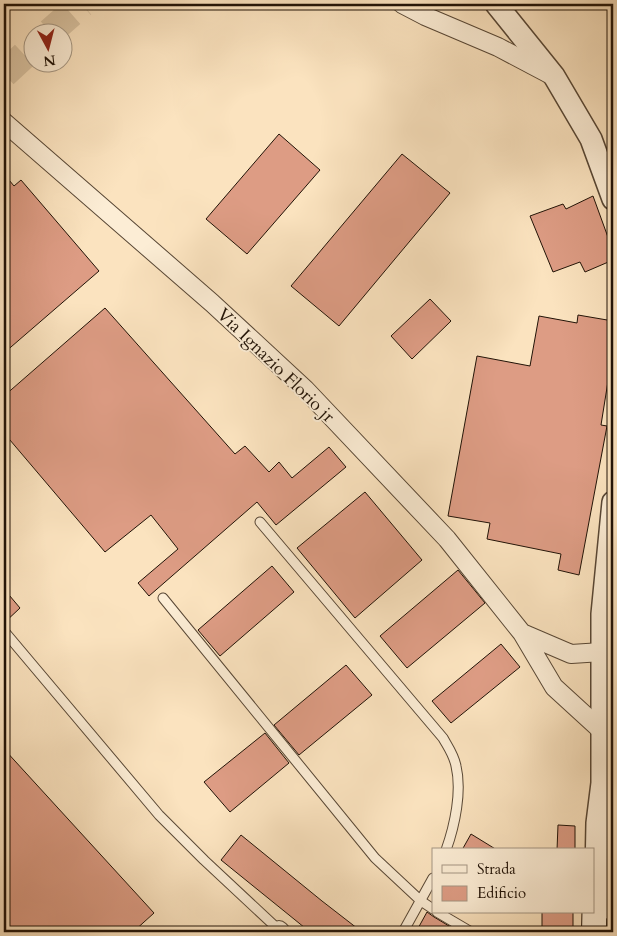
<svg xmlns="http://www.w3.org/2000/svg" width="617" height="936" font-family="Cardo,serif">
<rect width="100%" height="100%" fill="#fbe3bf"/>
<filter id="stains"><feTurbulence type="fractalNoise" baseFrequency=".004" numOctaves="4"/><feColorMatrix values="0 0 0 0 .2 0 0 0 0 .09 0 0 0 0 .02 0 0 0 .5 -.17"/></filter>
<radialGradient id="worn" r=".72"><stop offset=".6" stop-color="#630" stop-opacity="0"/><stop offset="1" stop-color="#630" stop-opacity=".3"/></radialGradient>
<path fill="#dd9c84" stroke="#211307" d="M279 134 320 170 247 254 206 219Z
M402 154 450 193 339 326 291 286Z
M4 174 14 186 21 180 99 271 4 353Z
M593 196 613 251V260L585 272 580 262 553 272 530 216 563 204 566 209Z
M430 299 451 321 412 359 391 336Z
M105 308 235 454 245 446 269 472 279 462 292 478 329 447 346 467 276 525 257 502 149 596 138 583 178 549 151 515 105 552 4 433V396Z
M578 315 613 321V350L601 425 607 426 579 575 558 570 561 554 487 539 490 523 448 516 477 356 530 366 539 316 577 323Z
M365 492 422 560 355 618 297 548Z
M272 566 294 592 220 656 198 630Z
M458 570 485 603 407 668 380 636Z
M4 589 20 608 4 623Z
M501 644 520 667 451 723 432 701Z
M346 665 372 695 299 755 274 725Z
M265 733 289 763 230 812 204 782Z
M4 749 154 913 133 932H4Z
M558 825 575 826V850H557Z
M471 834 497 850H462Z
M241 835 322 901 362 932H310L289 915 221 860Z
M427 912 434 917 459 932H416Z
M542 912H573V929L542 928Z"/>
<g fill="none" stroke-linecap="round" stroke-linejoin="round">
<path stroke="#dac4a3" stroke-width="28" stroke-dasharray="28 14" stroke-linecap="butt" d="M50 32 82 4
M4 74 32 48"/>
<defs>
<path id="service" d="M260 522 443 738C448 747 454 755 456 766 462 791 455 825 446 850
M163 598 375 858 421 901 433 909
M4 631 159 815 204 860 279 930
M437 912 471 932
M403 932 433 878"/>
<path id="minor" d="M402 4 425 16 498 47 551 75
M4 122 212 303 305 389 447 539 522 633 554 687 601 730
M522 633 571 654 602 652
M277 932 279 930 281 932"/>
<path id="tertiary" d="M496 4 554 76 591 139 613 199
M604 796 608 815 613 829
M596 874 597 823 602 783V614L613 502"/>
<path id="secondary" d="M613 860C590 869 588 900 613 908
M594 932 595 889"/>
</defs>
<use href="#service" stroke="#584735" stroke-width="11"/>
<use href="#minor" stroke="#584735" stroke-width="20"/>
<use href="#tertiary" stroke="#584735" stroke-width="24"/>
<use href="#secondary" stroke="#211307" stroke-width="26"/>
<use href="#service" stroke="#fcedd5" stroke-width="9"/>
<use href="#minor" stroke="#fcedd5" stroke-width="18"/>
<use href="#tertiary" stroke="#fcedd5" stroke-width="21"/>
<use href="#secondary" stroke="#fcedd5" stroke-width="24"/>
</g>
<g text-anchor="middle" stroke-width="4" stroke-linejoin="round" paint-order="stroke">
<g font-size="18" fill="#211307" stroke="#fcedd5">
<text transform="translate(276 365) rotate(44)" y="6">Via Ignazio Florio jr</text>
</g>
</g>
<rect width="617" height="936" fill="none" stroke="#fbe3bf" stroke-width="20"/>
<rect x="5" y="5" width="607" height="926" fill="none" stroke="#211307" stroke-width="2.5"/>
<rect x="10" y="10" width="597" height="916" fill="none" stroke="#211307"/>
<rect x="432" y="848" width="162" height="65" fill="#fcedd5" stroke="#a49683"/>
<rect x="442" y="865" width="25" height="8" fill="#fcedd5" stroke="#a49683"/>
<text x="477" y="874" font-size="15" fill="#211307">Strada</text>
<rect x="442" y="886" width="25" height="15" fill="#dd9c84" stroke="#a49683"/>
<text x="477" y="898" font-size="15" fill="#211307">Edificio</text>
<g transform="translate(48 48) rotate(173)"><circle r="24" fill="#fcedd5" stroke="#a49683"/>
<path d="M0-4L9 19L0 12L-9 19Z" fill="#8f2418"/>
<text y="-8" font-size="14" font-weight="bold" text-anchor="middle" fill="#211307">N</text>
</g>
<rect width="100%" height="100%" filter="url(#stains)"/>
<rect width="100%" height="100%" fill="url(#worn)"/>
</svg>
